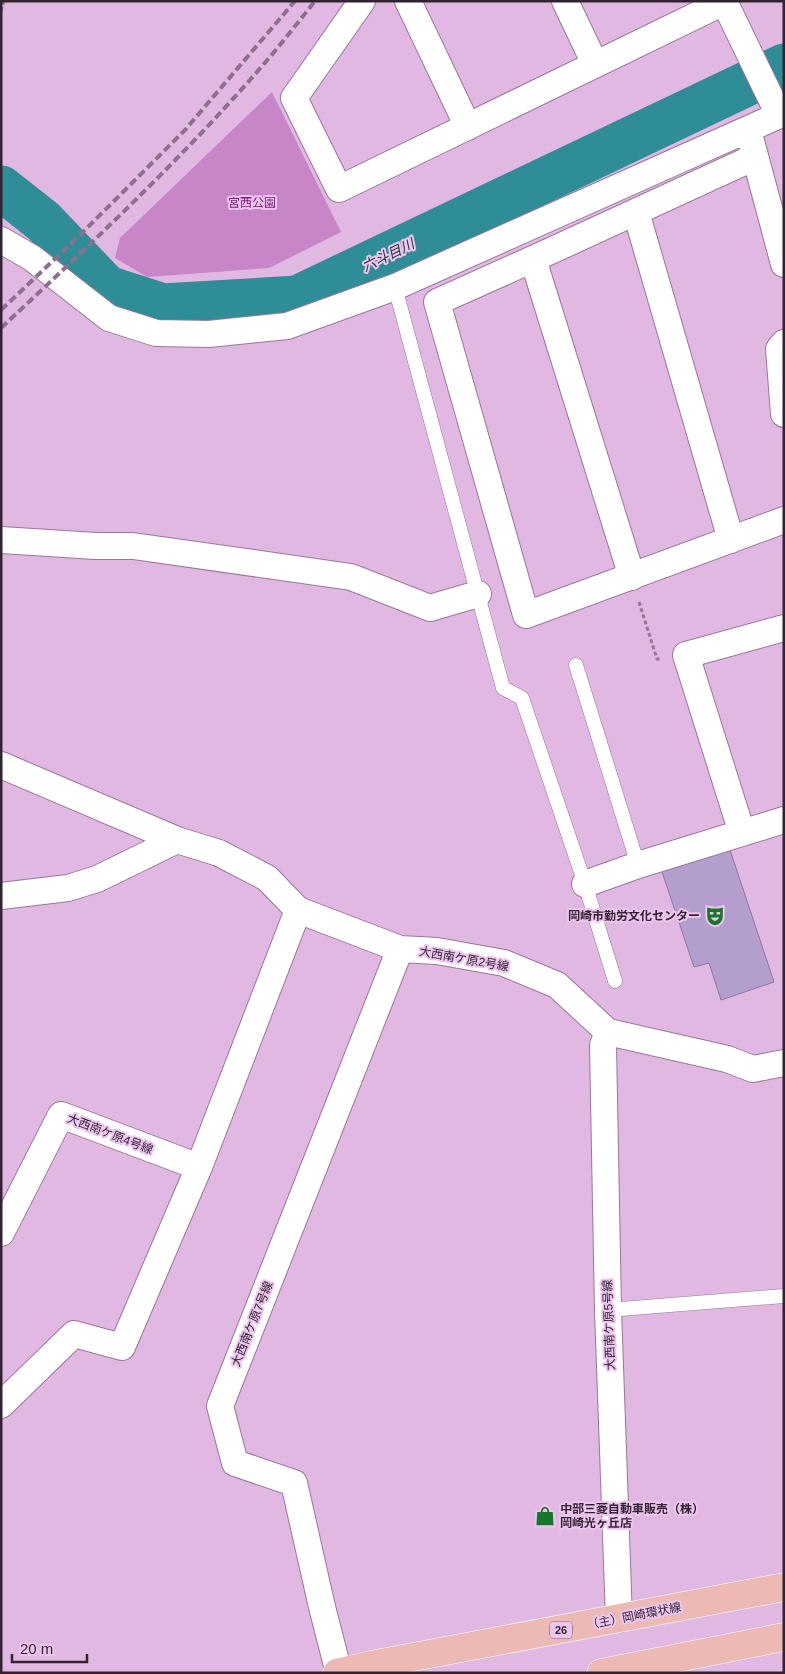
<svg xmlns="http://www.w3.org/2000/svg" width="785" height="1674" font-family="Helvetica,'Noto Sans JP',sans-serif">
<rect width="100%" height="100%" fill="#e0b8e1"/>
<path fill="#c686c8" d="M272 92 341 232 269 268 147 277 115 258 120 238Z"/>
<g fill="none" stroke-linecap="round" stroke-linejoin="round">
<path stroke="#2f8d98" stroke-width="45" d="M1 188 43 221 107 288 163 306 297 298 784 66"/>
</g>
<path fill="#b49ecd" stroke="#8b77a3" d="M729 847 774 982 721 1000 709 963 694 967 661 869Z"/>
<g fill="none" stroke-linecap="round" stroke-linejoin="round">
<defs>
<path id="lane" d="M395 287 503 688 522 698 585 884 615 981
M576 665 638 865
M608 1310 784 1296"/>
<path id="street" d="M362 1 294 98 339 189 726 1
M408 1 468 127
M565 1 595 64
M724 1 779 115
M751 141 784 264
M755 157 533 259 437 302 526 615 784 520
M636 212 731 540
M1 240 32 258 109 318 156 333 209 334 287 326 395 287 784 113
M533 259 632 577
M784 343 779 349 784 414
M1 540 96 546H133L351 577 430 608 478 594
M1 765 177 840 97 879 68 888 1 896
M742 833 686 655 784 628
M177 840 219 853 267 878 298 910 400 949 437 951 504 963 557 985 608 1032 727 1059 753 1069 784 1063
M585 884 638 865 784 820
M608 1032 603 1045 608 1310 619 1619
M1 1233 61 1115 199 1167
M1 1405 74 1334 122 1347 199 1167 298 910
M339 1673 322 1607 294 1483 235 1463 220 1406 400 949"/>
<path id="primary" d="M337 1673 371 1665 784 1587
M601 1673 784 1637"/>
</defs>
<use href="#lane" stroke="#9b769c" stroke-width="15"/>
<use href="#street" stroke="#9b769c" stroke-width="28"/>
<use href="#primary" stroke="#fff" stroke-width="29"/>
<path stroke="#957896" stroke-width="3" stroke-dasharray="4 2.5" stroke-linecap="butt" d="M1 11 4 1
M639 602 657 659H660"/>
<use href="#lane" stroke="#fff" stroke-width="14"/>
<use href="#street" stroke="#fff" stroke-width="26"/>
<use href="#primary" stroke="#ecb9b5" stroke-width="28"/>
<path stroke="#8c708d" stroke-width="4" stroke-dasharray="8 4" stroke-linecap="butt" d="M1 310 79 236 185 130 295 1
M1 328C94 241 187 154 269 58 285 39 300 20 315 1"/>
</g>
<defs>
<symbol id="theatre-bare" viewBox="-9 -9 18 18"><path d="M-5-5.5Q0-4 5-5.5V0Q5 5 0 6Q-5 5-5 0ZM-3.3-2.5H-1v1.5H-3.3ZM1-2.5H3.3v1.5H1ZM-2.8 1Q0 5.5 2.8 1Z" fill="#167728" stroke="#edc5ee" stroke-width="2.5" paint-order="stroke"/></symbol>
<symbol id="shop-bare" viewBox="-9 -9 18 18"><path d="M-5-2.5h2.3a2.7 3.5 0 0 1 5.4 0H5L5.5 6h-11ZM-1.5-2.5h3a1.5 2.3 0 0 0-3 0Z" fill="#167728" stroke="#edc5ee" stroke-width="2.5" paint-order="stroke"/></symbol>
</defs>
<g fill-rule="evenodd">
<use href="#theatre-bare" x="701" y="902" width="28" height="28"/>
<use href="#shop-bare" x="531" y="1502" width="28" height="28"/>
</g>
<g text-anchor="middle" stroke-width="4" stroke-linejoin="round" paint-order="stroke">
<rect fill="#edc5ee" stroke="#6a546a" stroke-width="1" x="550" y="1621.5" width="22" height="17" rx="4"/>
<g font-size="11" font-weight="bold" fill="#322332">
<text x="561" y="1634">26</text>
</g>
<g font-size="12" fill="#812186" stroke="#edc5ee">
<text x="252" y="207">宮西公園</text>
</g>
<g font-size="12" font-weight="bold" fill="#322332" stroke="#edc5ee" text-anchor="end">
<text x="700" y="920">岡崎市勤労文化センター</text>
<text x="560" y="1513" text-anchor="start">中部三菱自動車販売（株）<tspan x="560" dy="14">岡崎光ヶ丘店</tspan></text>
</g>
<g font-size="12" fill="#322332" stroke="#edc5ee">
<text transform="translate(464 959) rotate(10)" y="4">大西南ケ原2号線</text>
<text transform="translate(110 1134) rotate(21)" y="4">大西南ケ原4号線</text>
<text transform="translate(252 1324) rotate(-68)" y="4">大西南ケ原7号線</text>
<text transform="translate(609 1325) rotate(-92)" y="4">大西南ケ原5号線</text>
<text transform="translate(634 1616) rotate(-11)" y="4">（主）岡崎環状線</text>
</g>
<g font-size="14" font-style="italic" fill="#193539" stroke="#edc5ee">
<text transform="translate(388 255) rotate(-26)" y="5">六斗目川</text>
</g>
</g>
<rect width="785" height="1674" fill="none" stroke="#322332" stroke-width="5"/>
<path d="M12 1654v8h75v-8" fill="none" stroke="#322332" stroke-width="2.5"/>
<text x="20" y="1654" font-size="15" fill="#322332" stroke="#edc5ee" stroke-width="4" paint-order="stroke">20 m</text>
</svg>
